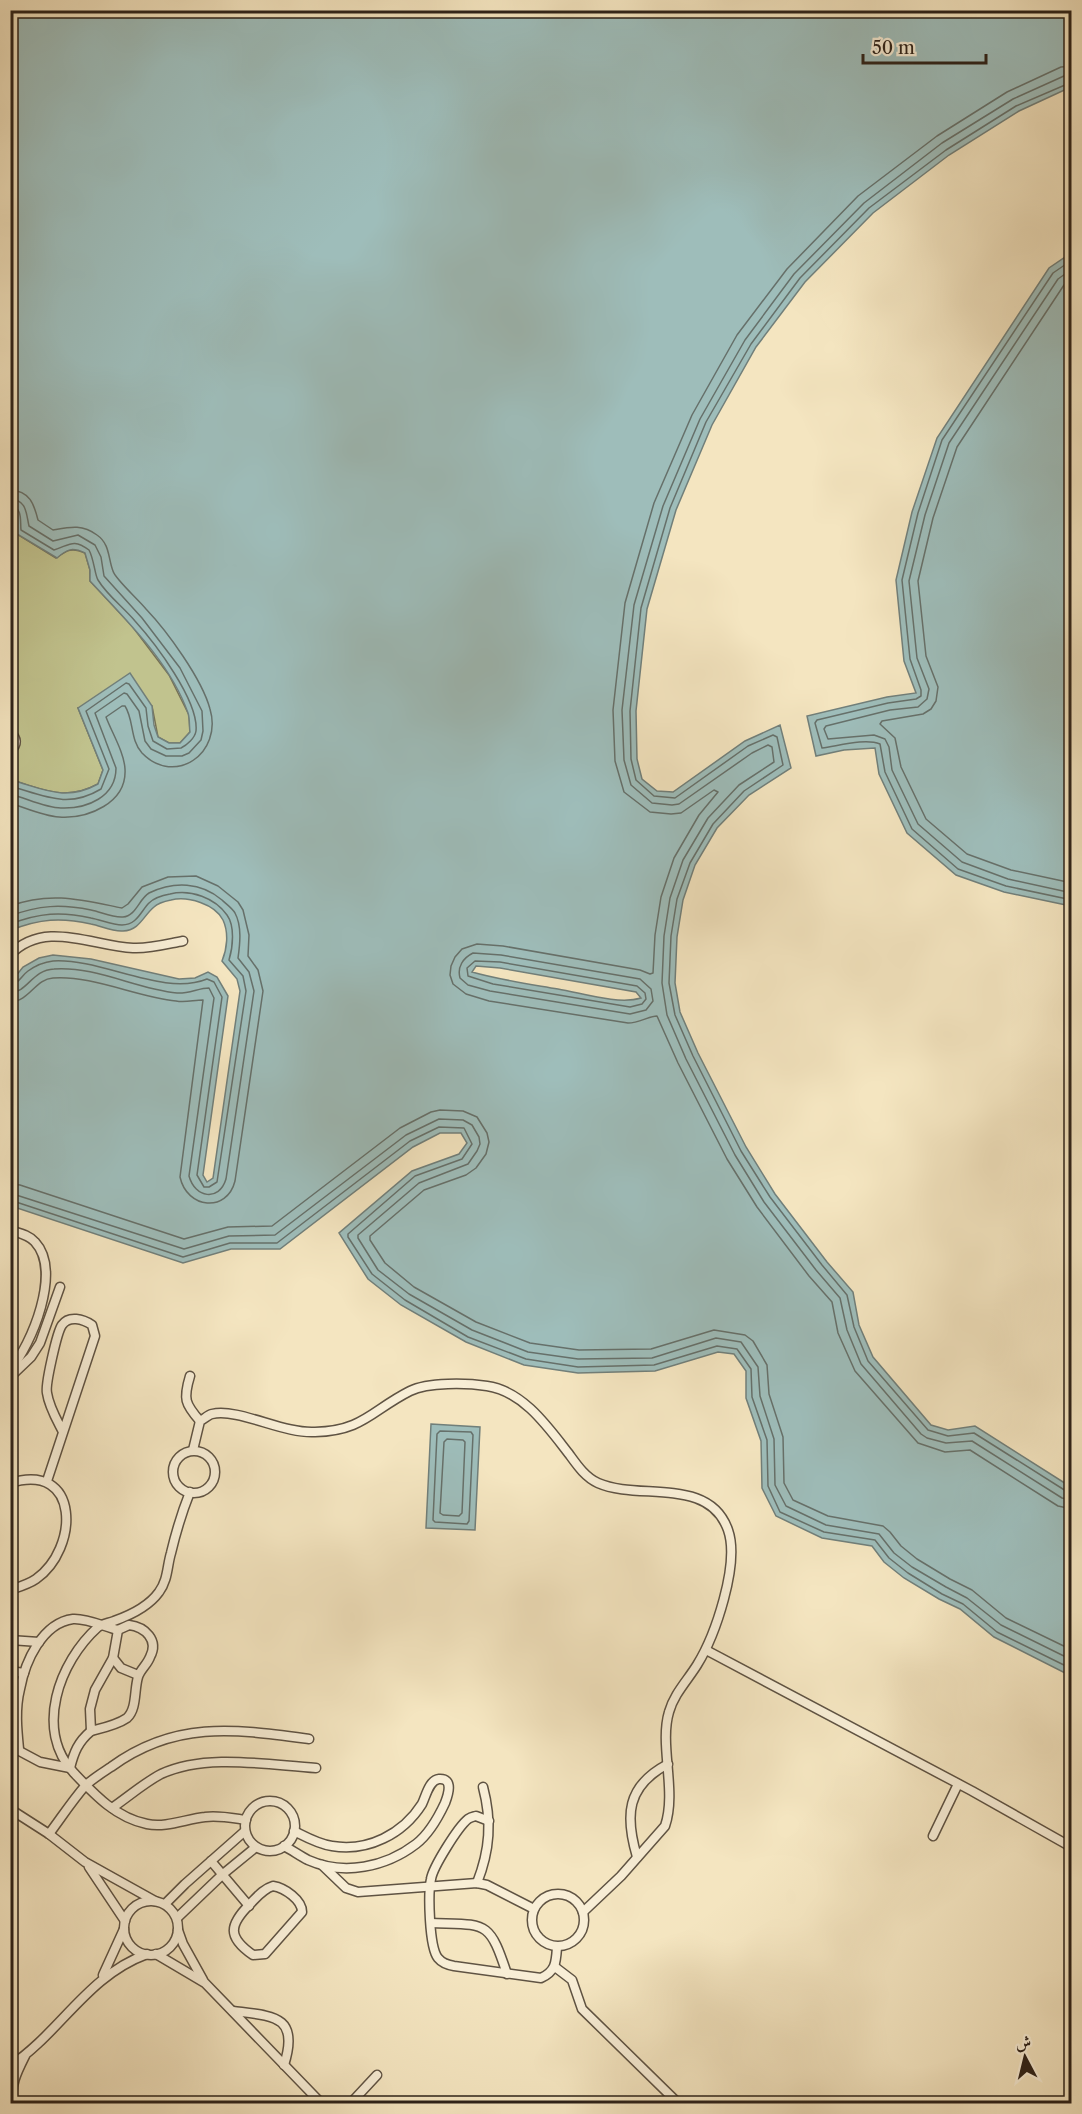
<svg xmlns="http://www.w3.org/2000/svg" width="1082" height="2114" viewBox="0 0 1082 2114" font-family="'Libre Caslon Text',Amiri,serif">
  <rect width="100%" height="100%" fill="#f4e5c0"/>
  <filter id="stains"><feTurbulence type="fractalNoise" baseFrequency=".00333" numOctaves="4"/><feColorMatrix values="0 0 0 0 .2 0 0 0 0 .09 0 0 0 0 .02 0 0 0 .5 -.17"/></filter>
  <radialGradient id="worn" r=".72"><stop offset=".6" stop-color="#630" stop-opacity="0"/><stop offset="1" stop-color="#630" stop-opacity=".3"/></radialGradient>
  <path fill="#c1c38e" stroke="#777254" stroke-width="1.5" d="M10,509c6,7 5,15 2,22l44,27c11,-8 16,-11 29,-5l5,17v11l42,45 37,49 20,40 1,17 -10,11h-11l-11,-6 -6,-31 -74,2 25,62 -5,14c-33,18 -54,5 -87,-4z"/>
  <g fill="#9ebdba" stroke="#717f7a" stroke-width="1.5" fill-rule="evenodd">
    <path d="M11,10l1060,1v76l-52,24 -70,44 -76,58 -68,69 -49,65 -44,78 -36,85 -29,99 -11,102 1,48 5,20 15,12 16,1 72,-51 35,-16 11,43 -42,27 -32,33 -22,37 -12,35 -6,37 -2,46 5,29 18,41 48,94 29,47 52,68 26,30 6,33 14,32 58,68 17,5 27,-4 96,61v189l-77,-39 -34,-28 -21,-10 -35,-21 -20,-16 -12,-16 -50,-8 -46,-22 -14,-28 -1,-47 -15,-43v-27l-12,-17 -16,-2 -63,19 -77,2 -54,-8 -58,-23 -65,-37 -33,-26 -29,-46 73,-62 47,-17 8,-11 -6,-10h-21l-27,14 -133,102h-49l-48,14 -172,-57v-224l12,-15 16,-9 14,-3 38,4 88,20 16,-1 13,-6 9,5 11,19 -25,179 4,7 6,-4 27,-187 -3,-12 -15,-18c5,-12 7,-28 1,-41 -8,-16 -35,-24 -52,-20 -5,1 -13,3 -17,7 -11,9 -14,23 -31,24 -10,1 -22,-5 -32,-7 -31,-7 -51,-5 -80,6v-150c33,9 54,22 87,4l5,-14 -25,-62 52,-35 22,33 2,19 4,12 11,6h11l10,-11c-1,-6 0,-13 -2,-19 -18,-51 -62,-93 -98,-132v-11l-5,-17c-13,-6 -18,-4 -28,5l-45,-27c3,-7 4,-15 -2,-22zM476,966l24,2 136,24 5,6c-23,7 -59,-5 -83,-9 -29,-5 -58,-9 -86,-17z"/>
    <polygon points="1071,253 1071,906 1004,892 956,875 907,833 879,774 875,748 844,750 816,756 807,716 887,697 916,693 904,661 896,580 912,512 937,438 1049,268"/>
    <polygon points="431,1424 480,1427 475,1530 426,1528"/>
  </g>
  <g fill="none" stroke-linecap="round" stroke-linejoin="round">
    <g stroke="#66706a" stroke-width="1.5">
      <path d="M1072,66l-11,1 -54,25 -70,44 -79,60 -71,73 -50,66 -45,80 -38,88 -29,100 -12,107 2,51 9,31 26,20 21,2 10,-1 33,-23 4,2 -19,23 -25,43 -13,39 -6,38 -2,38 -3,1 -10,-4 -137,-24 -26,-2 -15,5 -7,8 -4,9 -1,9 3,9 13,10 23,7 139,22c11,0 21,-7 29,-7l21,47 49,96 30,48 52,69 23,26 6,31 17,38 63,72 27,9 25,-2 88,56 14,3"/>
      <polyline points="1072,75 1064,76 1013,99 942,143 864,203 794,274 745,340 700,419 663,506 634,605 622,710 624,760 631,785 652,803 672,805 679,804 752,753 768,745 772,747 774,762 739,785 708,818 683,860 670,898 664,936 662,983 667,1015 686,1059 735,1155 764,1202 816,1270 840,1298 847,1330 861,1364 921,1434 927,1438 946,1443 972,1441 1062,1498 1072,1500"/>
      <polyline points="1072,82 1016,106 946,150 869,208 800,278 751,344 706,422 670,508 641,608 630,711 631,759 636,780 654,796 675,798 748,746 773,735 777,737 783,765 744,791 713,824 690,863 677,899 671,936 669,983 675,1015 693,1056 741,1151 770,1197 822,1265 847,1295 854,1327 868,1361 928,1430 948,1436 974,1433 1066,1491 1072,1492"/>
      <path d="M1072,260l-19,13 -111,167 -24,73 -16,67 8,79 11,31v6l-5,3 -28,4 -71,17 -2,3 7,25c16,-2 43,-10 58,-4l5,28 27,57 46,40 48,17 66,14"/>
      <polyline points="1072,269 1058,279 949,443 925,515 909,581 917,658 929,689 927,699 918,707 890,710 826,726 824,729 828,739 874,735 885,739 889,747 892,770 918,824 962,862 1008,879 1072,893"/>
      <polyline points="1072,280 1064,285 957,447 933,518 918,581 926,656 938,687 936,701 931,709 923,714 882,721 880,724 895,738 901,767 926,819 967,854 1011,870 1072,883"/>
      <path d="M10,490c20,1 24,14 28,30l15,10c17,-3 29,-6 44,5 13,9 11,23 16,36 2,8 27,30 33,38 21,22 56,70 64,100 13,44 -35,78 -68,44 -12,-13 -8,-33 -17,-47h-3l-16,11c6,16 18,35 19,52 2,34 -37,50 -66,48 -16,-1 -33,-9 -49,-14"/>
      <path d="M10,499c17,1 16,14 19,27l24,15 25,-6 17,10 6,12 3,19 38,42 38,50 22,43 1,20 -2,9 -12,13 -7,3h-16l-15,-7 -6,-8 -6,-30 -12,-17 -3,-1 -29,20 21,55c0,29 -29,41 -55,40 -16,0 -35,-10 -51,-14"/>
      <path d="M10,506c13,1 10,15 11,24l33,20c16,-5 19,-12 35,0 5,9 6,26 9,30 9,15 25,27 37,41 20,22 64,80 61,110 -1,7 -9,14 -15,17l-14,1 -14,-8 -5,-15 -2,-18 -17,-24 -3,-1 -40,28 23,58 -8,20c-33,20 -56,7 -91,-3"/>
      <path d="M10,906c41,-15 72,-6 112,2l6,-4 14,-17 26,-10 28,-1 22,10 20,16 5,8 6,25 -1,21 10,14 5,21 -28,190c-8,32 -48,28 -55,-4l23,-177c-9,0 -18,3 -27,1 -39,-4 -84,-26 -123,-23 -18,1 -23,23 -43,24"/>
      <path d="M10,916c29,-11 51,-12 81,-6 10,2 22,8 32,7 13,-1 16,-18 26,-24 25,-12 52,-11 73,7 4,4 10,8 13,13 7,13 5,31 3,45l11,14 5,19 -28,188c-7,23 -31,19 -37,-3l25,-178 -5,-10c-10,0 -21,6 -32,5 -41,-4 -81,-27 -123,-24 -22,1 -26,23 -44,24"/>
      <path d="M10,924c30,-11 50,-13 81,-6 10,2 22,7 31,7 15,0 19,-14 27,-22 5,-5 15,-8 21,-9 21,-5 45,4 57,21 8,11 6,32 2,45l14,16 3,15 -29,191 -8,5h-5l-7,-12 25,-178 -8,-15 -7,-3c-44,18 -105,-21 -154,-18 -9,1 -18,5 -25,10 -7,5 -9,13 -18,14"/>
      <path d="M473,953l28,2 139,24 11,10 2,12 -7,9 -16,4 -140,-23 -22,-6 -8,-7c-3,-11 3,-20 13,-25z"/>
      <polygon points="475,961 500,962 637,986 645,993 646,999 642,1004 630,1007 493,984 468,976 467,968"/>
      <polyline points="10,1184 20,1185 184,1239 228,1227 272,1226 400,1128 431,1112 440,1110 463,1111 477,1117 487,1133 489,1142 486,1154 476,1168 466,1175 424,1190 370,1236 370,1240 385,1263 414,1287 476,1322 530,1343 579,1350 651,1349 714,1330 745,1335 753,1341 767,1365 769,1394 783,1437 784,1483 793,1500 828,1516 883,1526 890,1532 901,1546 917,1559 950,1579 972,1590 1006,1618 1072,1650"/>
      <polyline points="10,1193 184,1249 229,1236 275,1235 406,1135 439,1119 463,1120 472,1125 479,1137 480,1144 477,1151 468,1164 419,1183 358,1235 358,1238 378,1270 409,1294 472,1330 528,1352 578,1359 652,1358 716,1338 741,1342 758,1367 760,1396 774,1439 775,1485 786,1506 826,1525 879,1534 894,1553 912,1567 946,1587 967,1598 1001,1625 1072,1660"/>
      <polyline points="10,1200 183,1257 230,1243 277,1243 410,1141 439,1127 464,1128 472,1144 462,1159 415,1176 348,1234 348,1237 372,1274 405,1300 468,1337 526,1359 578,1367 654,1365 717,1346 737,1349 751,1369 752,1397 767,1440 768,1486 780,1512 824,1532 875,1540 889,1558 908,1573 942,1594 963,1604 997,1632 1072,1669"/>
      <polygon points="440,1431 471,1432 473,1435 469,1521 467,1524 435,1522 433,1520 437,1434"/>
      <polygon points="447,1439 463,1440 465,1442 462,1513 459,1516 443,1515 440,1513 444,1442"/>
    </g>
    <g stroke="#5f5343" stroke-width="11">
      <g id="service">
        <path d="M10,732c7,6 8,13 0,19"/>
        <path d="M10,955c34,-36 82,-9 123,-7 16,1 34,-4 50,-7"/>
        <path d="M10,1230c9,3 19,5 25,12 27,29 -3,102 -25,128"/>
        <path d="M190,1376c-7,23 -5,28 10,45"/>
        <polyline points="10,1377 31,1357 40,1343 60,1287"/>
        <path d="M193,1450l7,-29c4,-2 8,-6 12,-7 27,-6 71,20 103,18 48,-1 57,-22 95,-41 18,-9 57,-8 77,-5 36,5 61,41 82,68 8,11 16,23 29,29 41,18 111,-7 130,47 12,34 -13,106 -31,135 -10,16 -23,29 -28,47 -10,33 8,79 -4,114l-44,50 -38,36"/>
        <circle cx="194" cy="1472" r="21"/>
        <path d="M47,1481l48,-145 -3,-11c-9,-6 -23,-10 -30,0 -5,7 -17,60 -15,68 2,14 10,27 16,39"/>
        <path d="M10,1483c71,-22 69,66 26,96 -7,5 -17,8 -26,11"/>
        <path d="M190,1492c-8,20 -14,40 -19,61 -4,13 -3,27 -12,39 -10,14 -28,23 -45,29 -5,2 -12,3 -16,6 -39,35 -64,103 -24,146 20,21 42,45 73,51 19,4 39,-5 58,-7 13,-2 27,1 41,3"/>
        <path d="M129,1625c16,2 30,15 21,32 -3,8 -10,13 -12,20 -4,13 -1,32 -11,41 -10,7 -24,10 -36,13l-1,-22 5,-19 18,-32 5,-28z"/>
        <polyline points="10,1640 39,1642"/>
        <polyline points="706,1650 972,1791 1066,1844 1072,1849"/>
        <polyline points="113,1658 121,1668 138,1675"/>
        <polyline points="10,1671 24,1673"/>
        <path d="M10,1746l30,16 30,6c4,-16 8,-26 21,-37"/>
        <path d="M19,1749c-2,-20 -4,-40 1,-60 5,-27 22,-66 53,-70 14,-1 32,8 45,11"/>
        <circle cx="270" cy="1826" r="25"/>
        <path d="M112,1808c16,-11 32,-25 49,-34 45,-21 107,-9 155,-6"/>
        <polyline points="10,1809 49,1834 85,1862 155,1901"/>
        <path d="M489,1821l-13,-5c-4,1 -5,1 -8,3 -10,8 -35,48 -37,60 -3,14 -2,68 7,79 4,5 10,7 16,8l87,12c15,-7 15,-16 16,-31"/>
        <path d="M49,1834c12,-16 23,-33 36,-48 7,-7 17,-13 26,-19 64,-47 124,-38 198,-28"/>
        <polyline points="933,1836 958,1784"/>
        <path d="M284,1846c8,4 16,10 24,14 36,16 78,7 108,-16 13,-10 22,-26 29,-41 3,-8 9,-25 -6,-24 -10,1 -13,17 -17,25 -19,30 -54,48 -90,42 -14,-2 -26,-9 -38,-15"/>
        <path d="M637,1857c-12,-41 -11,-71 31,-93"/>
        <polyline points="211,1861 249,1906"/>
        <polyline points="322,1865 346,1888 358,1892 477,1883 487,1885 534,1909"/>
        <polyline points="89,1867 125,1921"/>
        <path d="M477,1883c13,-33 15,-62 6,-96"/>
        <path d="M273,1886c12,2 29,14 29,26l-37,42 -12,1c-26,-18 -24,-30 -3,-51 7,-7 13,-15 23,-18z"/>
        <circle cx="558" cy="1920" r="26"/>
        <circle cx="151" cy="1928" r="27"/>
        <polyline points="165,1904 185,1884 245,1831"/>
        <polyline points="177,1918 223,1874 256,1847"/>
        <path d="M431,1923c55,2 58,-4 76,51"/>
        <polyline points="178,1930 183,1944 203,1980"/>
        <polyline points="156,1954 205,1983 322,2104"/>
        <polyline points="555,1967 572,1980 582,2009 679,2104"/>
        <polyline points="103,1975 124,1929"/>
        <path d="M233,2011c40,5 67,4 51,54"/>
        <path d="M10,2066c51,-34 77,-90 137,-112"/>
        <path d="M13,2104c-3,-19 4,-32 12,-48"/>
        <polyline points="350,2104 377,2075"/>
      </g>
    </g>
    <use href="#service" stroke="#f8eed6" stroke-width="8"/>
  </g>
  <rect width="1082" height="2114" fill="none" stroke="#f4e5c0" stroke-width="36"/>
  <rect x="12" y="12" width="1058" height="2090" fill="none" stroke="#2d2219" stroke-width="3"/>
  <rect x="18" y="18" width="1046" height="2078" fill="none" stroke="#2d2219" stroke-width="1.5"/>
  <g transform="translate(1025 2057) rotate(353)" stroke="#f8eed6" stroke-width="4.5" paint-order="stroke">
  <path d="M0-4.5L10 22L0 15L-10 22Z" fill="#2d2219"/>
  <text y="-9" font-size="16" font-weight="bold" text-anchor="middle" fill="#2d2219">ش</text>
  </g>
  <path d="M863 54v9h123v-9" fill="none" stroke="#2d2219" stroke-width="3"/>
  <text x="872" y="54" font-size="18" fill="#2d2219" stroke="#f8eed6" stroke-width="4.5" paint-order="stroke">50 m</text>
  <rect width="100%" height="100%" filter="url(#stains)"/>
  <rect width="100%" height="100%" fill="url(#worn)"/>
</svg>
